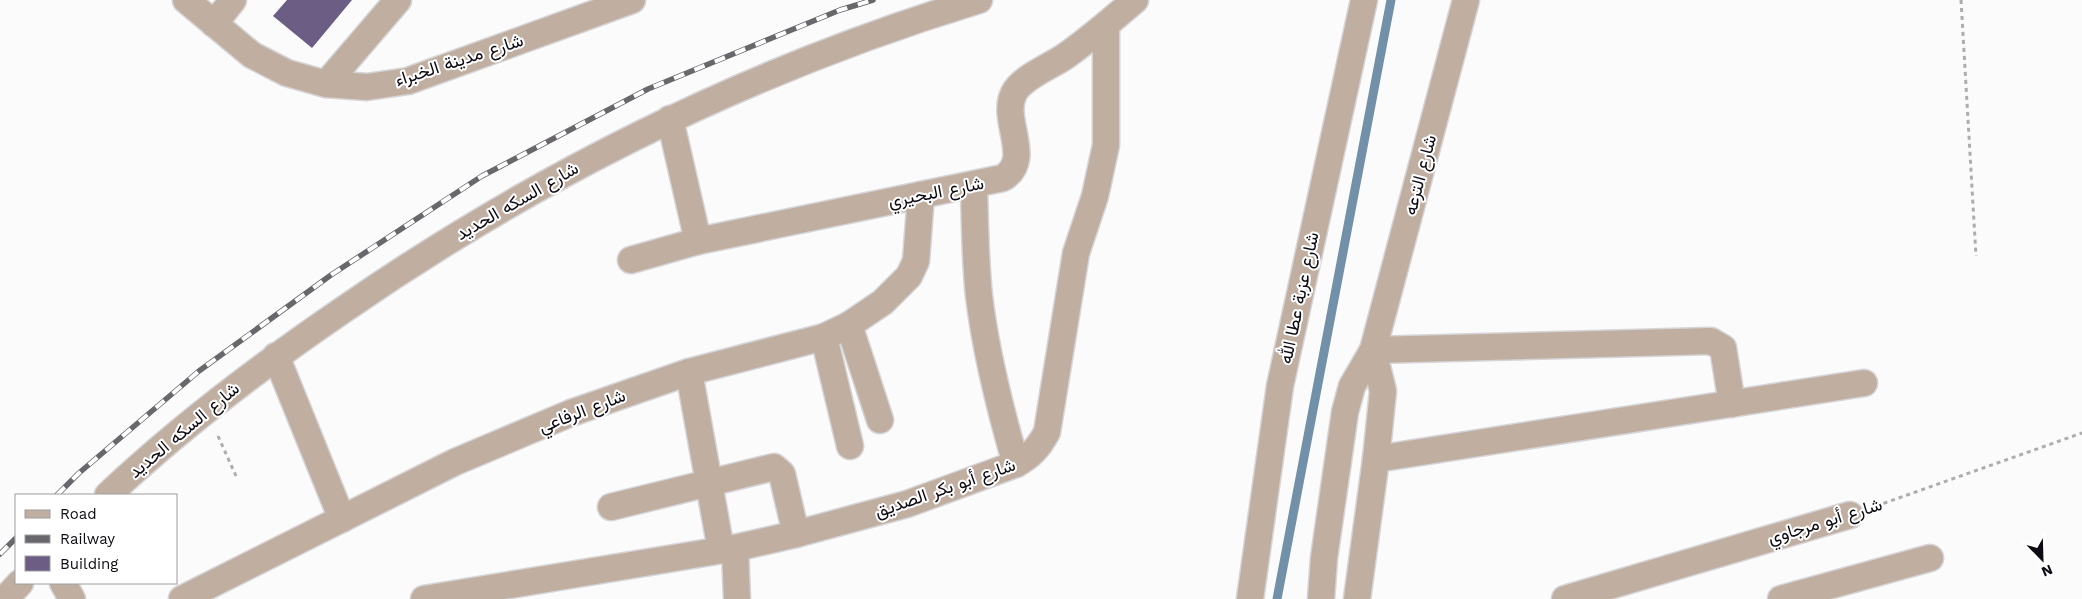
<svg xmlns="http://www.w3.org/2000/svg" width="2082" height="599" viewBox="0 0 2082 599" font-family="'Work Sans',Vazirmatn,sans-serif">
  <rect width="100%" height="100%" fill="#fbfbfb"/>
  <g fill="none" stroke-linecap="round" stroke-linejoin="round">
    <polyline stroke="#7290a7" stroke-width="9" points="1277,599 1391,0"/>
  </g>
  <polygon fill="#6b5d83" points="287,0 352,0 312,48 273,16"/>
  <g fill="none" stroke-linecap="round" stroke-linejoin="round">
    <g stroke="#d5d4d6" stroke-width="29">
      <g id="street">
        <polyline points="186,0 252,55 287,73 326,84 367,87 408,81 632,0"/>
        <polyline points="214,24 233,0"/>
        <polyline points="326,84 398,0"/>
        <polyline points="670,119 698,241"/>
        <path d="M974,186c1,37 1,73 5,110 7,58 21,113 37,168"/>
        <path d="M631,260l67,-19 305,-63c31,-19 -3,-58 11,-85 8,-16 38,-27 53,-38 24,-17 46,-36 68,-55"/>
        <polyline points="849,325 880,420"/>
        <polyline points="824,337 850,446"/>
        <polyline points="1373,350 1711,341 1723,348 1732,404"/>
        <polyline points="276,356 342,519"/>
        <polyline points="689,372 721,550"/>
        <polyline points="1376,459 1864,383"/>
        <path d="M108,495c73,-69 153,-129 235,-185 195,-135 409,-241 636,-310"/>
        <polyline points="611,507 774,467 782,474 796,534"/>
        <polyline points="735,548 737,599"/>
        <polyline points="63,583 72,599"/>
        <polyline points="5,599 20,583"/>
        <polyline points="182,599 455,462 571,413 689,372 824,337 849,325 883,302 909,276 916,261 921,195"/>
        <path d="M424,599l311,-51 61,-14 111,-30 109,-40c15,-8 23,-17 31,-32l29,-179 19,-57 11,-51v-119"/>
        <polyline points="1250,599 1280,386 1364,0"/>
        <polyline points="1321,599 1324,558 1345,412 1352,386 1373,350 1466,0"/>
        <polyline points="1357,599 1376,459 1383,391 1373,350"/>
        <polyline points="1565,599 1850,515"/>
        <polyline points="1781,599 1930,558"/>
      </g>
    </g>
    <g stroke="#adacaf" stroke-width="3" stroke-dasharray="4 4" stroke-linecap="butt">
      <polyline points="1961,0 1976,256"/>
      <polyline points="218,436 236,476"/>
      <polyline points="1876,506 2082,433"/>
    </g>
    <use href="#street" stroke="#c0aea0" stroke-width="26"/>
    <g stroke="#69676c" stroke-width="5.5">
      <g id="rail">
        <polyline points="57,495 79,473 199,371 331,275 482,176 648,89 840,10 873,0"/>
        <polyline points="0,554 16,538"/>
      </g>
    </g>
    <use href="#rail" stroke="#fff" stroke-width="4" stroke-dasharray="11" stroke-linecap="butt"/>
  </g>
  <g text-anchor="middle" stroke-width="4" stroke-linejoin="round" paint-order="stroke">
    <g font-size="18" fill="#0d0a12" stroke="#fff">
      <text transform="translate(459 60) rotate(-18)" y="6">شارع مدينة الخبراء</text>
      <text transform="translate(1420 175) rotate(-75)" y="6">شارع الترعه</text>
      <text transform="translate(936 192) rotate(-11)" y="6">شارع البحيري</text>
      <text transform="translate(517 201) rotate(-30)" y="6">شارع السكه الحديد</text>
      <text transform="translate(1299 298) rotate(-78)" y="6">شارع عزبة عطا الله</text>
      <text transform="translate(582 411) rotate(-21)" y="6">شارع الرفاعي</text>
      <text transform="translate(184 430) rotate(-40)" y="6">شارع السكه الحديد</text>
      <text transform="translate(945 488) rotate(-19)" y="6">شارع أبو بكر الصديق</text>
      <text transform="translate(1825 521) rotate(-17)" y="6">شارع أبو مرجاوي</text>
    </g>
  </g>
  <rect x="15" y="494" width="162" height="90" fill="#ffffff" stroke="#9e9da0"/>
  <rect x="25" y="510" width="25" height="8" fill="#c0aea0" stroke="#9e9da0"/>
  <text x="60" y="519" font-size="15" fill="#0d0a12">Road</text>
  <rect x="25" y="535" width="25" height="8" fill="#69676c" stroke="#9e9da0"/>
  <text x="60" y="544" font-size="15" fill="#0d0a12">Railway</text>
  <rect x="25" y="556" width="25" height="15" fill="#6b5d83" stroke="#9e9da0"/>
  <text x="60" y="569" font-size="15" fill="#0d0a12">Building</text>
  <g transform="translate(2042 559) rotate(157)" stroke="#ffffff" stroke-width="4" paint-order="stroke">
  <path d="M0-4L9 19L0 12L-9 19Z" fill="#0d0a12"/>
  <text y="-8" font-size="14" font-weight="bold" text-anchor="middle" fill="#0d0a12">N</text>
  </g>
</svg>
